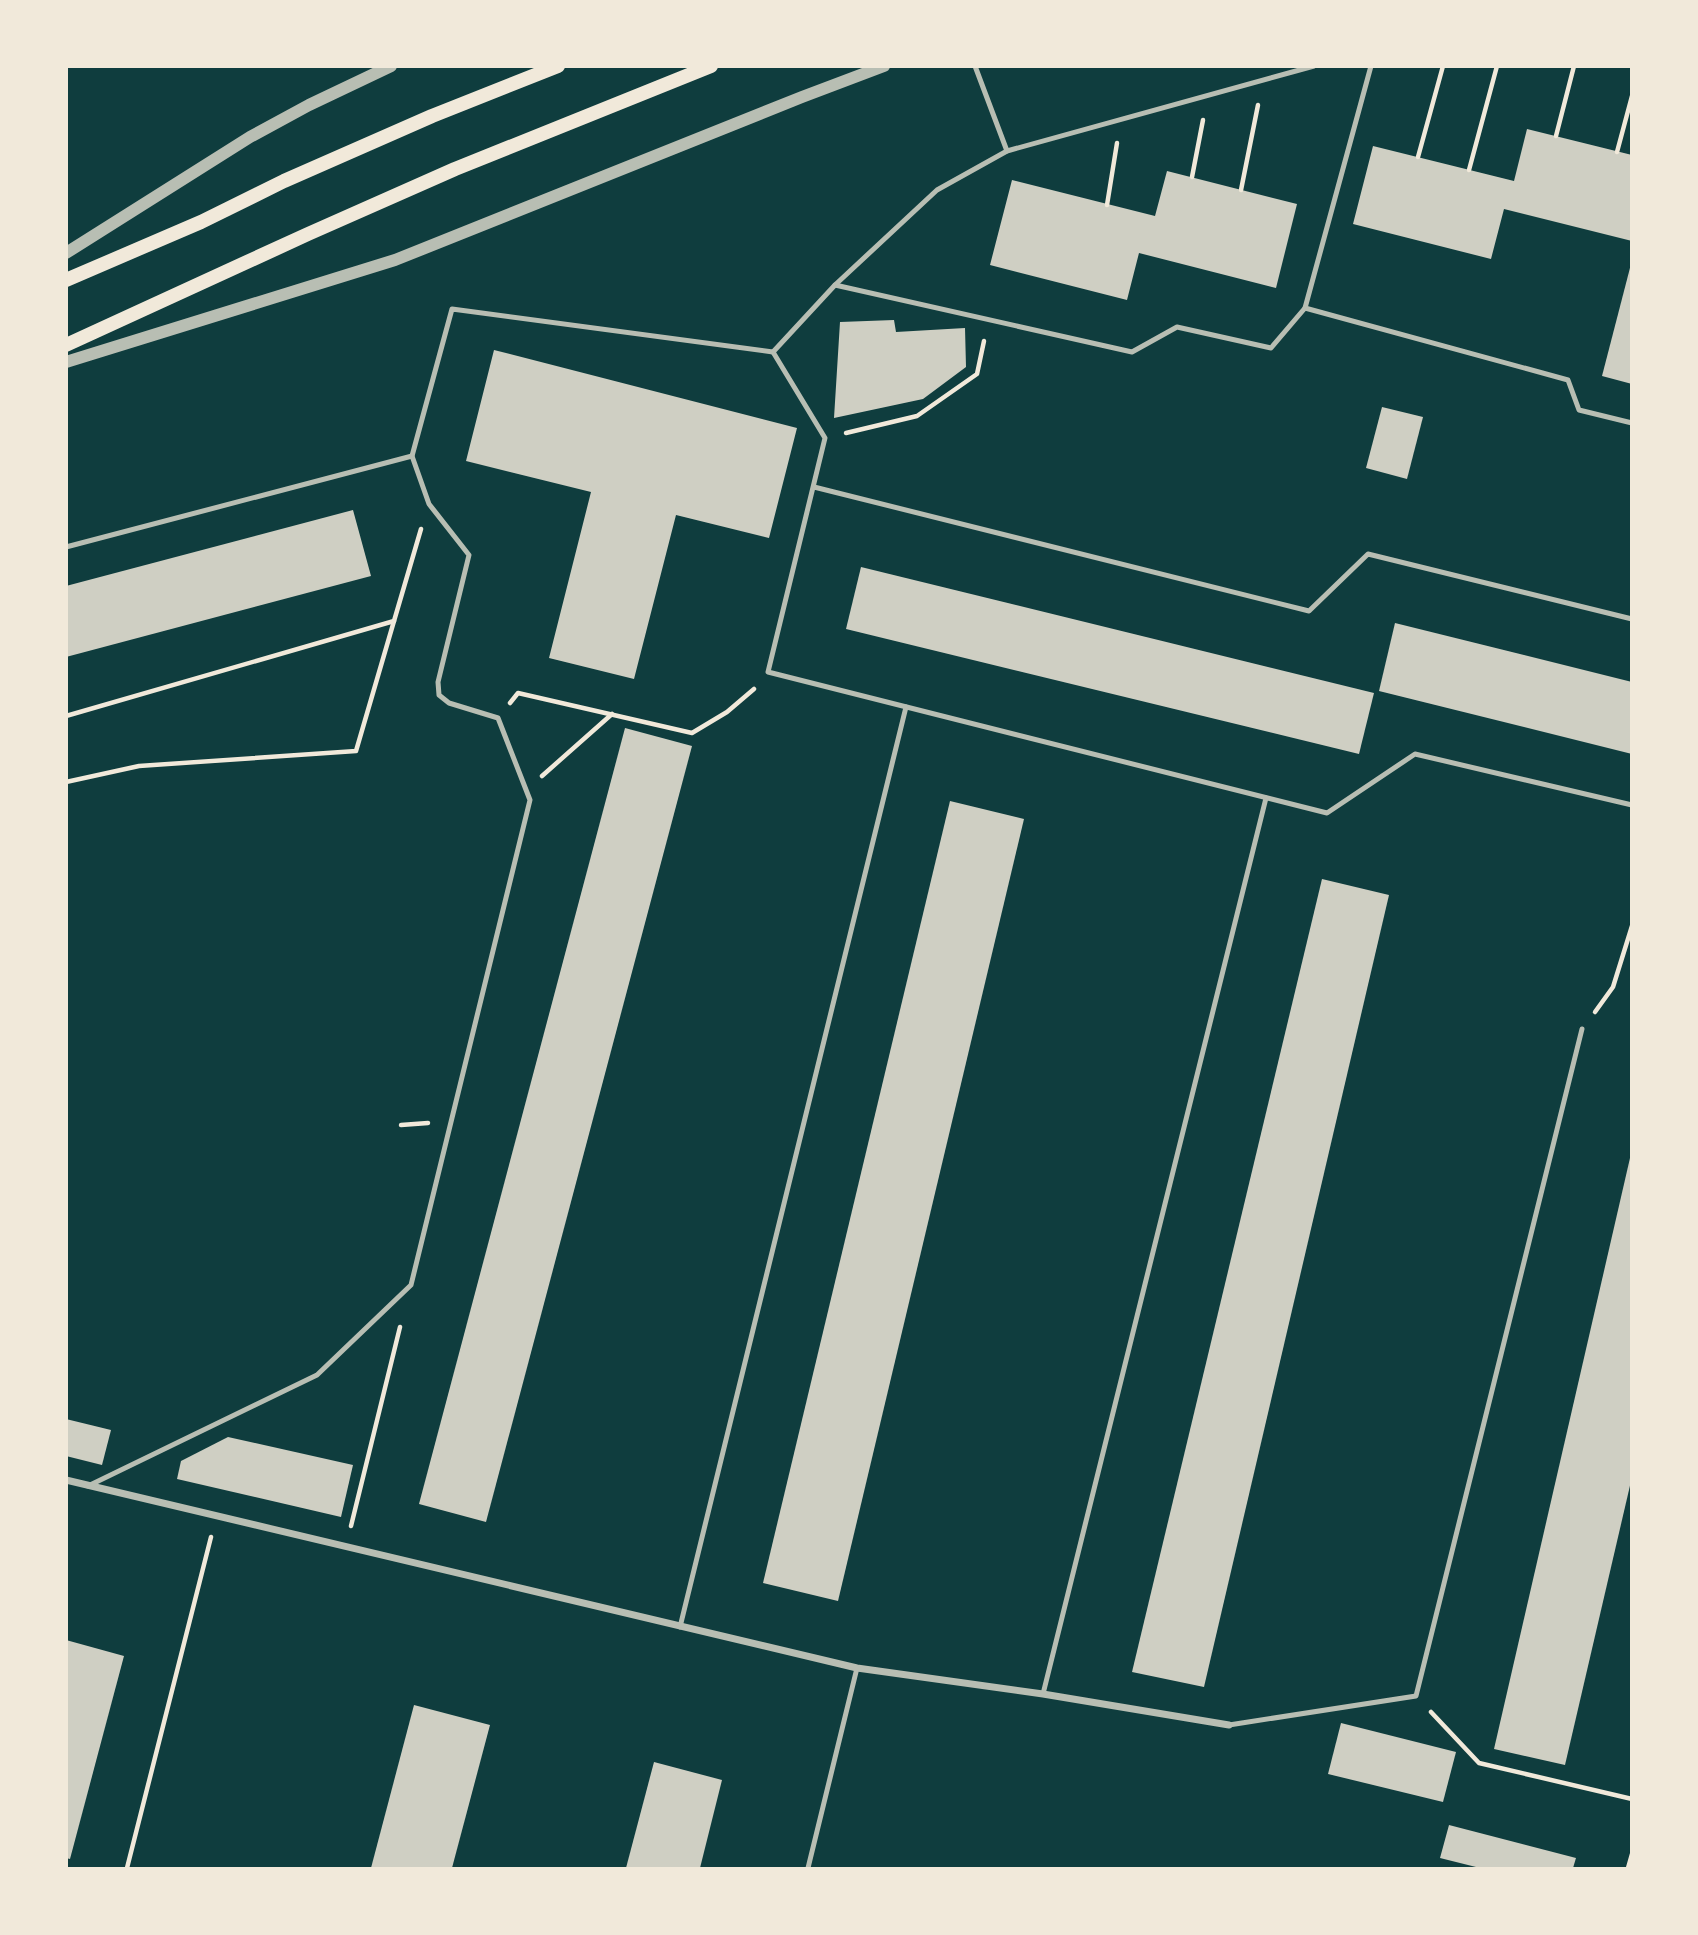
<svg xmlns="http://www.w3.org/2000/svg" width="1698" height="1935" viewBox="0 0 1698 1935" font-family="Manrope,sans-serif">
  <rect width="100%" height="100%" fill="#0f3d3e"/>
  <g fill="#cfcfc3">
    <polygon points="1527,129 1632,155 1632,241 1504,209 1491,259 1353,224 1373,146 1514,181"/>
    <polygon points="1167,171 1297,204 1276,288 1139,253 1127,300 990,265 1012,180 1155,216"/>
    <polygon points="1631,264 1632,264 1632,384 1602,376"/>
    <polygon points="894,320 896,332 965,328 966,367 923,399 834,418 840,322"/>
    <polygon points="494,350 797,428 769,538 676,515 634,679 549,658 591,492 466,461"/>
    <polygon points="1382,407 1423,417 1407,479 1366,468"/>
    <polygon points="353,510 371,576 66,657 66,586"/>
    <polygon points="861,567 1374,693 1359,754 846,629"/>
    <polygon points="1395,623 1632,682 1632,754 1379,691"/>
    <polygon points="625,728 692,746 486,1522 419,1504"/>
    <polygon points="950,801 1024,819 838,1601 763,1583"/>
    <polygon points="1322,879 1389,895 1204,1687 1132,1672"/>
    <polygon points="1630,1158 1632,1477 1565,1765 1494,1749"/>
    <polygon points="66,1419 111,1430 102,1465 66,1456"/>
    <polygon points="228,1437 353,1465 341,1517 177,1479 181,1461"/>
    <polygon points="66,1640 124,1656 70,1859 66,1858"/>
    <polygon points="414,1705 490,1725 452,1868 371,1868"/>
    <polygon points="1341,1723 1456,1752 1443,1802 1328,1774"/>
    <polygon points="654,1762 722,1780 700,1868 626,1868"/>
    <polygon points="1449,1825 1576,1858 1573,1868 1480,1868 1440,1858"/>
  </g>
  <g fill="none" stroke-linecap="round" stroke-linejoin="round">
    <g stroke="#f1e9da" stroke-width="4.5">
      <polyline points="1556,136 1574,66"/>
      <polyline points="1617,152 1632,96"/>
      <polyline points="1418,157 1443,66"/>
      <polyline points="1469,170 1497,66"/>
      <polyline points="1192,177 1203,120"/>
      <polyline points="1241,190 1258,105"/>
      <polyline points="1107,205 1117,143"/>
      <polyline points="846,433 917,416 977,374 984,341"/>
      <polyline points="510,703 518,693 692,733 727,712 754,689"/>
      <polyline points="66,716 394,621 421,529"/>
      <polyline points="542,776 612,714"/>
      <polyline points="66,782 139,766 356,751 394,621"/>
      <polyline points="1595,1012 1613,987 1632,926"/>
      <polyline points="401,1125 428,1123"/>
      <polyline points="351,1526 400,1327"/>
      <polyline points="1431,1712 1479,1763 1632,1799"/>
      <polyline points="127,1868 211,1537"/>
      <polyline points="1628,1868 1632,1854"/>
    </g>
    <g stroke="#b8beb3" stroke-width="5">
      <polyline points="975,66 1007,151"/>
      <polyline points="835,285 1132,352 1177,327 1271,348 1305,308 1568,380 1579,410 1632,423"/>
      <polyline points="1305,308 1371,66"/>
      <polyline points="773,352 825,438 768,672 1327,813 1415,754 1632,805"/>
      <polyline points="773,352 835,285 937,190 1007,151 1314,66"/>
      <polyline points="814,487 1309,611 1368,554 1632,619"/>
      <polyline points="66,547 412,456"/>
      <polyline points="88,1486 317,1375 411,1285 530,800 498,718 449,703 439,695 438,682 469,555 429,504 412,456 452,309 773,352"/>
      <polyline points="680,1627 906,707"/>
      <polyline points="1043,1694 1266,798"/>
      <polyline points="1229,1725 1416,1696 1582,1029"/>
      <polyline points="808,1868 857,1668"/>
    </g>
    <polyline stroke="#b8beb3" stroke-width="7" points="66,1480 857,1668 1043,1694 1229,1725"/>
    <g stroke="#b8beb3" stroke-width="12">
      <polyline points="66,253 250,137 309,105 391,66"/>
      <polyline points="66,362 395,260 802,97 884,66"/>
    </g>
    <g stroke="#f1e9da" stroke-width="14">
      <polyline points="66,280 201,222 284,181 432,116 558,66"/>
      <polyline points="66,345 308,234 455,169 711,66"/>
    </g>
  </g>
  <rect width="1698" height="1935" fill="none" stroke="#f1e9da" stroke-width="136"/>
</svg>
